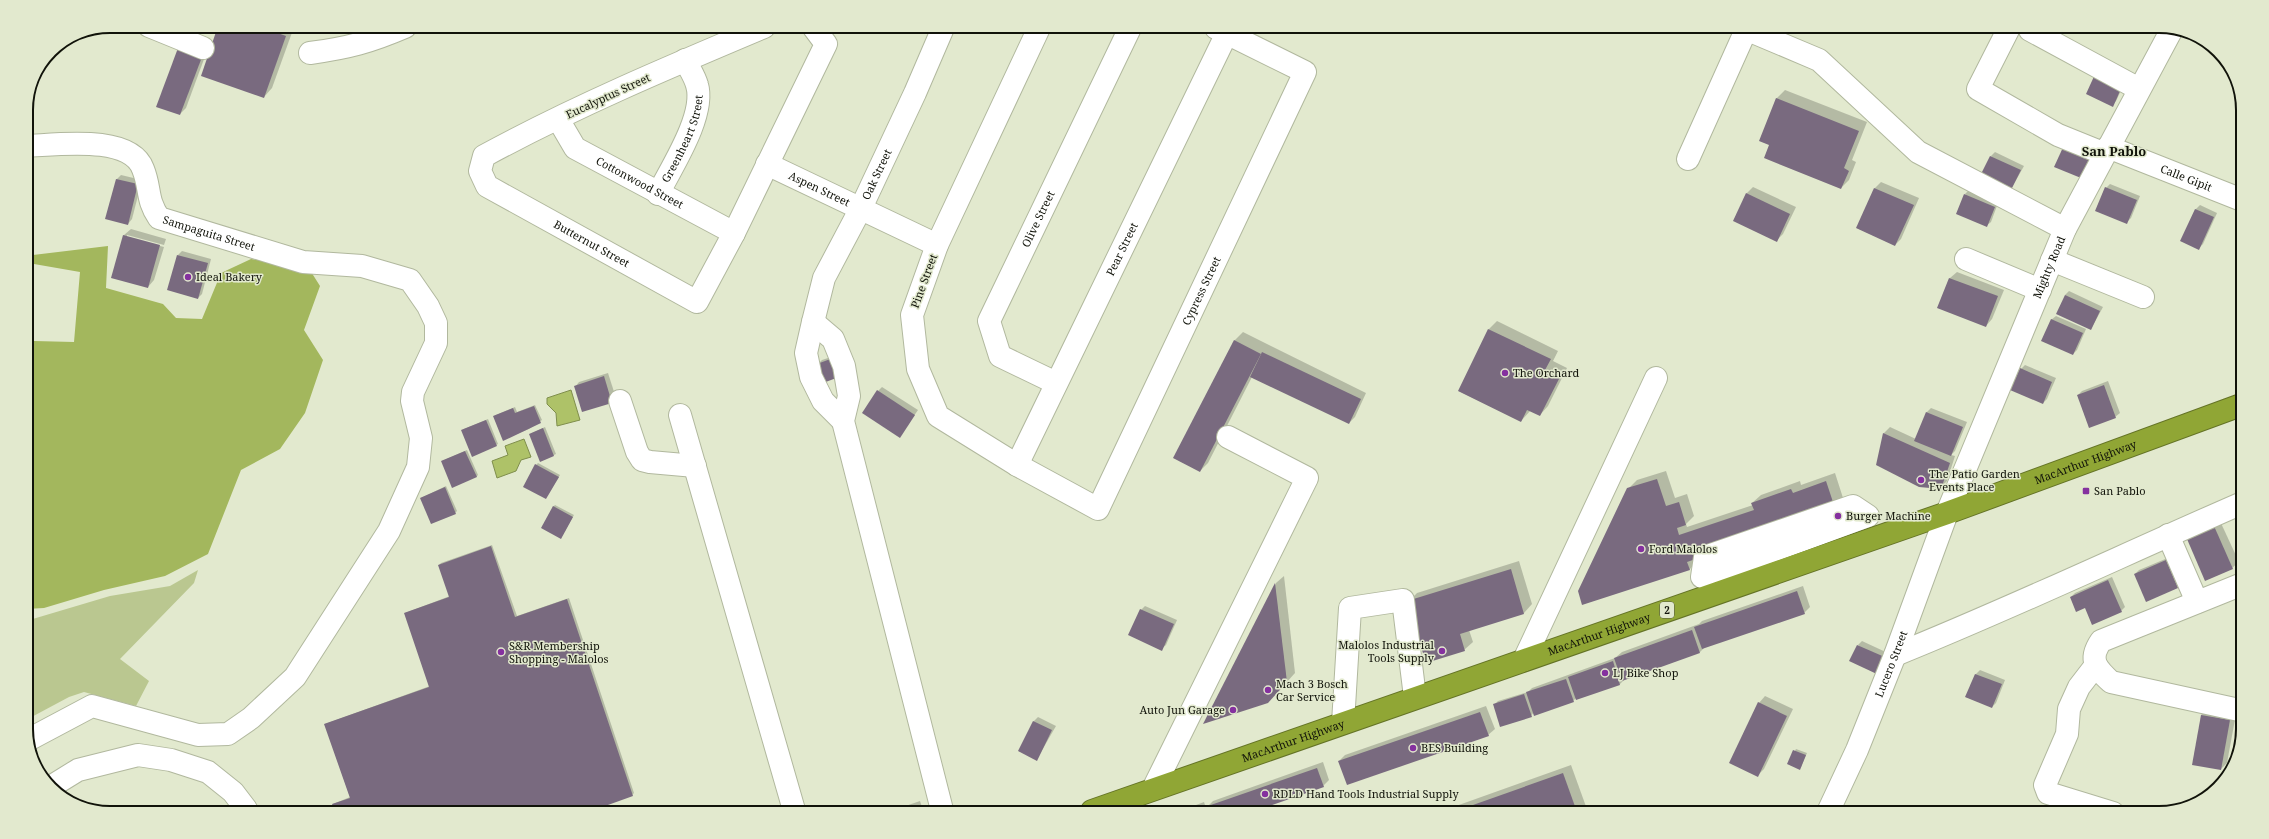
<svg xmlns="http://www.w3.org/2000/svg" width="2269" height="839" viewBox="0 0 2269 839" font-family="'Noto Serif',serif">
  <rect width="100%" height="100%" fill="#e2e9ce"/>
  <polygon fill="#bac790" points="198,570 194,583 120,659 149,681 136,706 84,692 69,697 26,720 26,621 110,596 170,586"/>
  <polygon fill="#a3b75d" points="108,246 106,288 163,304 176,318 202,319 221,273 251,259 308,267 320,286 304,330 323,360 305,413 280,449 241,470 208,554 165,576 104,590 44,608 26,609 26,402 34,341 74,342 80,272 34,264 33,255"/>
  <g fill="#aec268" stroke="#7f8e4c">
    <polygon points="571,390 580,420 557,426 556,413 547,404 547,398"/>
    <polygon points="524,439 531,457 521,460 516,471 497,478 492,461 508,455 505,446"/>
  </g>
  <g fill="#0003">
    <polygon points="220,26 294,27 272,88 264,97"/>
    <polygon points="185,42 207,51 186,108 180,114"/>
    <polygon points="2097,72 2126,80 2116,101 2112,105"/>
    <polygon points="1785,90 1867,122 1852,160 1856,162 1849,180 1841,188 1770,145 1776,99"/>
    <polygon points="1995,152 2024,166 2011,189 1991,156"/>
    <polygon points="121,175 142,180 132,219 128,224 106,218 117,179"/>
    <polygon points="1881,182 1919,198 1901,239 1895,245 1857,228 1875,188"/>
    <polygon points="2110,184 2140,196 2131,218 2127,222 2106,188"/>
    <polygon points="1753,187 1796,207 1783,234 1777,240 1734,220 1747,193"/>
    <polygon points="1969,190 1998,203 1991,222 1986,226 1965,194"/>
    <polygon points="2200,205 2217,213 2203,244 2199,248 2181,241 2196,209"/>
    <polygon points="131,229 166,239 164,245 127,235 127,237 164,247 154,280 148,287 112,277 124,235"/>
    <polygon points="182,251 211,259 202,294 198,298 178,255"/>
    <polygon points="1957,272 2004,290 1992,319 1986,326 1939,308 1950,278"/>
    <polygon points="2069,291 2103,307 2091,329 2065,295"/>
    <polygon points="2056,316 2086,329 2077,350 2073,354 2051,320"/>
    <polygon points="1497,321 1558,351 1553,361 1567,368 1548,406 1540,415 1531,410 1521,421 1459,391 1489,329"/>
    <polygon points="1243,332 1366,393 1355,417 1349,423 1252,377 1208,463 1200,471 1174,458 1235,340"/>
    <polygon points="837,355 843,372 818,364 822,360"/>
    <polygon points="2025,365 2056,378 2047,399 2043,403 2021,369"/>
    <polygon points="608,373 616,398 612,402 575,387 579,382"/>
    <polygon points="2108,381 2120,413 2115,417 2078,395 2082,391"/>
    <polygon points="882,387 918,410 900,436 878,391"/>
    <polygon points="535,405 542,420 529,429 504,439 496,415 515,407 517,412"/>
    <polygon points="1931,408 1967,422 1955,451 1951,455 1955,456 1947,481 1940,488 1877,464 1884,433 1890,427 1916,439 1927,412"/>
    <polygon points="488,419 498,444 496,445 464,429"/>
    <polygon points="545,427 556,454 541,461 532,433"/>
    <polygon points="467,450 478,475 476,477 442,461"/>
    <polygon points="538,463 560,475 546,498 536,465"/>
    <polygon points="1666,471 1675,498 1687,494 1694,516 1686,524 1687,527 1753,505 1752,503 1761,495 1800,481 1801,485 1835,473 1844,501 1698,560 1690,569 1583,604 1628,489 1637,480"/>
    <polygon points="446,486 457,511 455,513 421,498"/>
    <polygon points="555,505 574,515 562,536 553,507"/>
    <polygon points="2220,521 2239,562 2232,568 2194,533"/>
    <polygon points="492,545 517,616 569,598 634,793 632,795 333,804 350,797 325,724 430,686 405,613 450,596 439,565 441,563"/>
    <polygon points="2170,557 2182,584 2178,588 2135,574 2139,570"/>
    <polygon points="1519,561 1532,604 1524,613 1469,630 1473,642 1464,650 1408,602 1417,593"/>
    <polygon points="1284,576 1295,673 1277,693 1205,723 1276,583"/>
    <polygon points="2112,577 2125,607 2121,611 2085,607 2071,597 2075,593"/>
    <polygon points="1803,586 1810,607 1804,613 1705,647 1700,652 1624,680 1620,684 1576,698 1573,701 1534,712 1531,716 1494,705 1498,701 1528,692 1532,688 1615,658 1622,652 1699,624 1702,621"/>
    <polygon points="1145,606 1177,620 1166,645 1161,649 1141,610"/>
    <polygon points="1862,641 1890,654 1883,670 1858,645"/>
    <polygon points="1980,670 2005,680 1996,703 1992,707 1966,697 1976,674"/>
    <polygon points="1765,696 1793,709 1764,769 1758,775 1759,703"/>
    <polygon points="1486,706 1495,729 1488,735 1339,761 1345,755"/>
    <polygon points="2208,709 2236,714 2227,763 2221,769 2201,715"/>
    <polygon points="1038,717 1056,726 1037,759 1019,751 1034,721"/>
    <polygon points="1796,749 1807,753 1801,767 1788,764"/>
    <polygon points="1323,762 1329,780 1323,786 1252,811 1180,811 1204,802 1206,808 1213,801"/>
    <polygon points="1571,765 1588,812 1442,811"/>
    <polygon points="920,801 923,810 894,810"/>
  </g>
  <g fill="#796a7f">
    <polygon points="218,26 258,26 286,36 264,98 201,76"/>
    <polygon points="178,48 202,57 180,115 156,107"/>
    <polygon points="2096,72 2123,84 2113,107 2086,94"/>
    <polygon points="1776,98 1859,131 1844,168 1849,171 1841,189 1764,158 1769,145 1759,141"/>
    <polygon points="2065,143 2091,154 2081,178 2054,167"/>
    <polygon points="1990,156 2021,170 2011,190 1980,176"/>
    <polygon points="116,179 138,184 128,225 105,219"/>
    <polygon points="2105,187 2137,200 2127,224 2095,211"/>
    <polygon points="1874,188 1914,205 1895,246 1856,228"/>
    <polygon points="1746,193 1790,214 1777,242 1733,221"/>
    <polygon points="1964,194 1995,207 1987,227 1956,214"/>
    <polygon points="2195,209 2214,217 2199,250 2180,241"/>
    <polygon points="123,235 160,245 148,288 111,278"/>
    <polygon points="177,255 208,263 198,299 167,290"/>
    <polygon points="1949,278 1998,296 1986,327 1937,308"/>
    <polygon points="2065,295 2100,311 2091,330 2056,314"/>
    <polygon points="2051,319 2083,333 2073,355 2041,341"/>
    <polygon points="1488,329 1551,359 1545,370 1560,377 1540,416 1527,410 1521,422 1458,391"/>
    <polygon points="1234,340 1261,354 1200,472 1173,458"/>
    <polygon points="1262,352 1361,399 1349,424 1250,377"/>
    <polygon points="833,358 839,377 823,383 817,364"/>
    <polygon points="2020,368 2052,382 2043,404 2010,390"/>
    <polygon points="604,376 612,403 582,412 574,386"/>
    <polygon points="2104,385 2116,418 2089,428 2077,395"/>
    <polygon points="877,390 915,415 900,438 862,413"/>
    <polygon points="534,406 541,423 503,441 493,416 513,408 515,413"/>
    <polygon points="1926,412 1963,427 1951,456 1914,441"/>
    <polygon points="486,420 497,446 472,457 461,430"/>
    <polygon points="543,428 554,456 540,462 529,434"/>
    <polygon points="1883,433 1950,463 1941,489 1919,487 1876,465"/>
    <polygon points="465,451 477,477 452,488 441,461"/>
    <polygon points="535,464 559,477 546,499 523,487"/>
    <polygon points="1657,479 1666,506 1679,502 1686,525 1677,528 1679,535 1754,510 1751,503 1791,489 1793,493 1826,481 1836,511 1687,562 1690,570 1582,605 1578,591 1627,488"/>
    <polygon points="445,487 456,514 431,524 420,498"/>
    <polygon points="553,506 573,517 561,539 541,528"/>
    <polygon points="2214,526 2233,569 2205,581 2187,539"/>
    <polygon points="491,546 515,617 567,599 633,796 594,810 334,809 332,804 350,798 324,724 429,687 404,613 449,597 438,565"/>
    <polygon points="2166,560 2178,588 2146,602 2134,574"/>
    <polygon points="1511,569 1524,614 1460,634 1465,651 1426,663 1407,601"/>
    <polygon points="2108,580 2122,612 2092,625 2085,608 2076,612 2070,597"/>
    <polygon points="1275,583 1287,682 1268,703 1203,724"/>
    <polygon points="1797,591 1805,614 1702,649 1694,627"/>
    <polygon points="1140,609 1174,624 1162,651 1128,635"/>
    <polygon points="1692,630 1700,653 1622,681 1614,658"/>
    <polygon points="1857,645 1887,658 1879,675 1849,661"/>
    <polygon points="1613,661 1620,685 1576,700 1568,677"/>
    <polygon points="1975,674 2002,684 1992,708 1965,697"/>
    <polygon points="1566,679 1574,702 1534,716 1526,692"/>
    <polygon points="1524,694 1532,717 1500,727 1493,704"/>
    <polygon points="1758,702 1787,716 1758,777 1729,763"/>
    <polygon points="1480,712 1489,736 1347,785 1338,761"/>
    <polygon points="2201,715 2230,720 2221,770 2192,765"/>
    <polygon points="1033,721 1052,730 1037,761 1018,751"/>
    <polygon points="1793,750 1806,755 1800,770 1787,764"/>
    <polygon points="1317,768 1324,787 1255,811 1207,811 1205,807"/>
    <polygon points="1563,773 1577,812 1456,811"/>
    <polygon points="1200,805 1202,811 1185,811"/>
  </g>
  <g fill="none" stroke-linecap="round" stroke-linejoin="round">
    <g stroke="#b1b89e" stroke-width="24">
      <g id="minor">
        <polyline points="149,26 203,48"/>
        <path id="s1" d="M764,27c-95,40 -190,80 -280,129l-4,15 7,15 210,116 37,-69 92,-189 -12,-16"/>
        <path id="s2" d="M1039,28l-102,217 -25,70 6,54 20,47 79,49 81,44 207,-437 -89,-44"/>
        <polyline points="1748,30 1819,60 1918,152 2065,229"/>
        <polyline points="2008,30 1978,89 2058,135 2105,154"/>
        <polyline points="2030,30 2139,89"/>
        <path d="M310,53c38,-5 60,-11 95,-26"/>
        <path id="s3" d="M558,119l17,29 159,85"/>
        <path id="s4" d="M26,146c30,-1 104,-12 117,23 8,20 3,30 16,49l144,44 59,4 48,14 18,26 8,17v20l-23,49 -1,9 9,37 -3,29 -29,64 -94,146 -44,41 -23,16 -30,1 -106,-29 -64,34"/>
        <path id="s5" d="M2108,147l134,53"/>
        <polyline points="1688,159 1746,30"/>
        <path id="s6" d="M767,164l170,81"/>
        <path id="s7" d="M658,194c13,-26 48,-79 39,-109 -2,-8 -8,-17 -12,-25"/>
        <polyline points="1966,259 2040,290"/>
        <polyline points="2052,260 2143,297"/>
        <polyline points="813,322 833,339 844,366 849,396 843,421 942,810"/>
        <path id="s8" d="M1056,383l-56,-27 -11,-35 141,-293"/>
        <polyline points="620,401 637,452 642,460 650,462 695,466"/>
        <polyline points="680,415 794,810"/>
        <path id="s9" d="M843,421l-20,-20 -12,-24 -5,-24 7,-31 11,-44 37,-70 54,-115 28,-65"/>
        <path id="s10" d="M1017,465l210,-432"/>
        <polygon points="1853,506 1868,516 1702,577 1705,557"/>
        <polyline points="2168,535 2197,602"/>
        <path d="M1895,655c117,-47 230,-101 345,-151"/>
        <polyline points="1524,660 1656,378"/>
        <polyline points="2096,665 2079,687 2069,709 2067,734 2045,785 2048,793 2113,813"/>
        <path d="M2239,710l-128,-28c-15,-14 -23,-22 -10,-41l139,-56"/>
        <polyline points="1343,723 1350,608 1403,600 1415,697"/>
        <polyline points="52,786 78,770 138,755 171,760 208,772 233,792 246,809"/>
        <polyline points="1153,789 1307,478 1228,437"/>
        <path id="s11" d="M1828,812l29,-62 38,-95 52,-142 118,-284 106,-198"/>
      </g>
    </g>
    <g stroke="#647326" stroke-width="24">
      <g id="highway">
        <path id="s12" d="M1092,811l855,-298 294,-108"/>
      </g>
    </g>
    <use href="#minor" stroke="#fff" stroke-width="22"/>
    <use href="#highway" stroke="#90a635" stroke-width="22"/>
  </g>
  <g fill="#85319f" stroke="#e2e9ce" stroke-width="1.5">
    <circle cx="188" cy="277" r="4"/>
    <circle cx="1505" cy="373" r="4"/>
    <circle cx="1921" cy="480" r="4"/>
    <rect x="2082" y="487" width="8" height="8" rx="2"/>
    <circle cx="1838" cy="516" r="4"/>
    <circle cx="1641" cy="549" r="4"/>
    <circle cx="1442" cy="651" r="4"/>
    <circle cx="501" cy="652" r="4"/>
    <circle cx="1605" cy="673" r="4"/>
    <circle cx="1268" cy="690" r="4"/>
    <circle cx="1233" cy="710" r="4"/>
    <circle cx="1413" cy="748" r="4"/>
    <circle cx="1265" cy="794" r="4"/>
  </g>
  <g text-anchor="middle" stroke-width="3" stroke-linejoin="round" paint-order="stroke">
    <rect fill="#e2e9ce" stroke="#505345" stroke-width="1" x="1660" y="602" width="14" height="16" rx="3"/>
    <g font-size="10" font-weight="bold" fill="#11130a">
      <text x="1667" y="614">2</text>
    </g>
    <g font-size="11" fill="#11130a" stroke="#e2e9ce">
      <text transform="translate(608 96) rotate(-25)" y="4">Eucalyptus Street</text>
      <text dy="4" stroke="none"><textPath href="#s7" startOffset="61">Greenheart Street</textPath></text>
      <text dy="4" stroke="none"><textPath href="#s9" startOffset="273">Oak Street</textPath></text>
      <text dy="4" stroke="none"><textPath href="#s5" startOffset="84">Calle Gipit</textPath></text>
      <text dy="4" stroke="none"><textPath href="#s3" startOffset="107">Cottonwood Street</textPath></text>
      <text dy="4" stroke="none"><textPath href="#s6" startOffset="58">Aspen Street</textPath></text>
      <text dy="4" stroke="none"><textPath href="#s8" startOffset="212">Olive Street</textPath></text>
      <text dy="4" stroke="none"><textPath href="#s4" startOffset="230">Sampaguita Street</textPath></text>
      <text dy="4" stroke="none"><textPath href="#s1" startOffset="460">Butternut Street</textPath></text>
      <text dy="4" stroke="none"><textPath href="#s10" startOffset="240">Pear Street</textPath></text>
      <text dy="4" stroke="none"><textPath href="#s11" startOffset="588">Mighty Road</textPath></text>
      <text transform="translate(924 281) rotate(-70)" y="4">Pine Street</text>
      <text dy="4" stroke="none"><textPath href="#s2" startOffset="846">Cypress Street</textPath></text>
      <text dy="4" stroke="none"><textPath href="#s12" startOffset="1053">MacArthur Highway</textPath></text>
      <text dy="4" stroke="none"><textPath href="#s12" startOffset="537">MacArthur Highway</textPath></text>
      <text dy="4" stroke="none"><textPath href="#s11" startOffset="161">Lucero Street</textPath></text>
      <text dy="4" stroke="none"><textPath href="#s12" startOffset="213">MacArthur Highway</textPath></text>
    </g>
    <g font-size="11" fill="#11130a" stroke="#e2e9ce" text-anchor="start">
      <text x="196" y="281">Ideal Bakery</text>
      <text x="1513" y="377">The Orchard</text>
      <text x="1929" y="478">The Patio Garden<tspan x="1929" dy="13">Events Place</tspan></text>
      <text x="2094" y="495">San Pablo</text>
      <text x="1846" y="520">Burger Machine</text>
      <text x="1649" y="553">Ford Malolos</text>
      <text x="1434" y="649" text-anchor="end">Malolos Industrial<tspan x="1434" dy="13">Tools Supply</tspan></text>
      <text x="509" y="650">S&amp;R Membership<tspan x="509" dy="13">Shopping - Malolos</tspan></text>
      <text x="1613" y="677">LJ Bike Shop</text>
      <text x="1276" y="688">Mach 3 Bosch<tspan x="1276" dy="13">Car Service</tspan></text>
      <text x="1225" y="714" text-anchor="end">Auto Jun Garage</text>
      <text x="1421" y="752">BES Building</text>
      <text x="1273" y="798">RDLD Hand Tools Industrial Supply</text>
    </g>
    <g font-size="13" font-weight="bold" fill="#11130a" stroke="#e2e9ce">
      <text x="2114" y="156">San Pablo</text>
    </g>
  </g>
  <path d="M0 0H2269V839H0ZM110 33H2159A77 77 0 0 1 2236 110V729A77 77 0 0 1 2159 806H110A77 77 0 0 1 33 729V110A77 77 0 0 1 110 33Z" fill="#e2e9ce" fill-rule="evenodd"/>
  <path fill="none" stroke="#11130a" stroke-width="2" d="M110 33H2159A77 77 0 0 1 2236 110V729A77 77 0 0 1 2159 806H110A77 77 0 0 1 33 729V110A77 77 0 0 1 110 33Z"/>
</svg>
